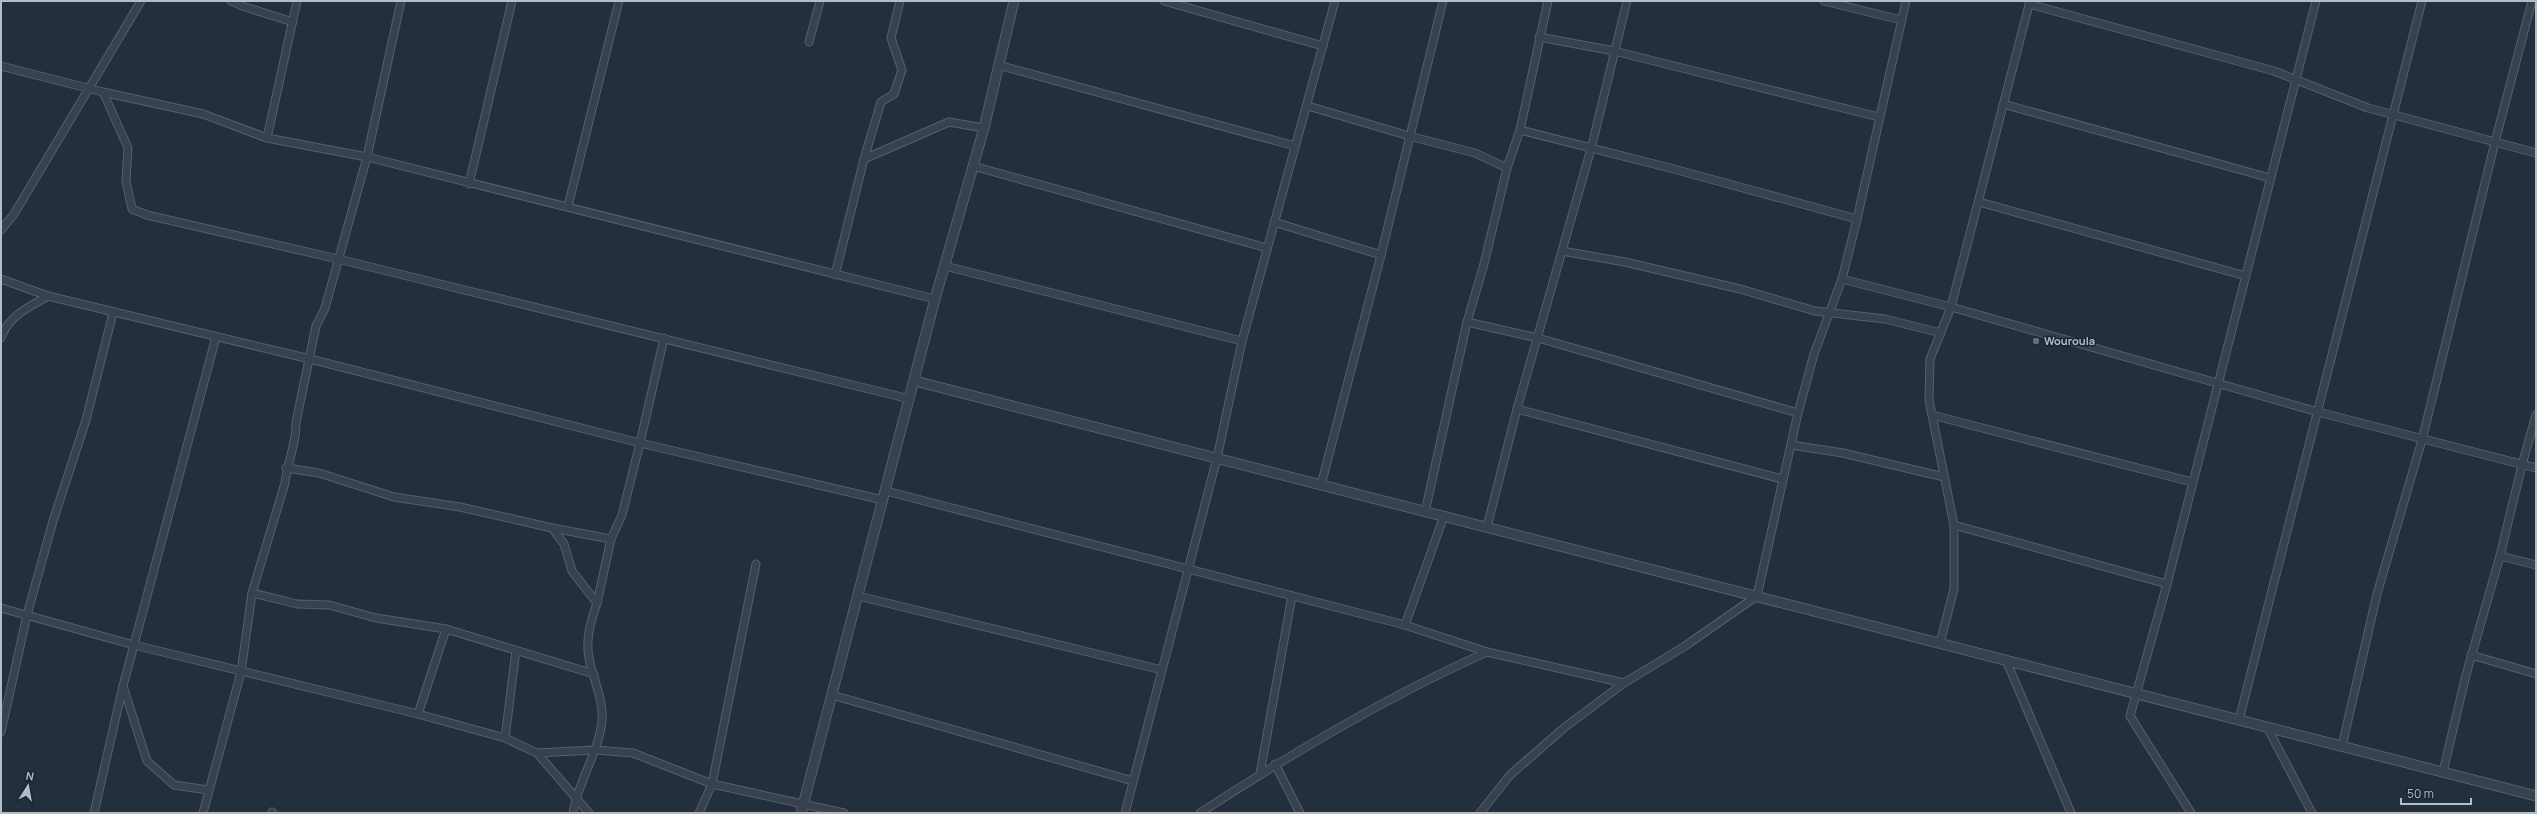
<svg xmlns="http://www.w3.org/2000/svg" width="2537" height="814" viewBox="0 0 2537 814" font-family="Manrope,sans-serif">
  <rect width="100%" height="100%" fill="#242f3e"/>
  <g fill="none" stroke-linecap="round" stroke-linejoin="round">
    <g stroke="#565f6c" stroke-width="9">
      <g id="minor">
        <polyline points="231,1 242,6 293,22"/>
        <polyline points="1164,1 1323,46"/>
        <polyline points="1824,1 1901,20"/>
        <polyline points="2029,4 2274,71 2368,108 2536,153"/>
        <polyline points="1539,37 1614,51 1879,117"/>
        <polyline points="809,42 820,1"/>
        <polyline points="998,65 1295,146"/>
        <polyline points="1,66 103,92"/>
        <polyline points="2003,104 2270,178"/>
        <polyline points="1308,106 1409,136 1475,153 1507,168"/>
        <polyline points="1520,130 1670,168 1857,219"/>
        <polyline points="267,138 297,1"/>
        <polyline points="864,159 881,102 894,94 902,70 891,38 900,1"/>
        <polyline points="973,166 1267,248"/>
        <polyline points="469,184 512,1"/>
        <polyline points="1979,202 2246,276"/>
        <polyline points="568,206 619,1"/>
        <polyline points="1274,222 1381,255"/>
        <polyline points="1,230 14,214 141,1"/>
        <polyline points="1562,251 1625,262 1740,289 1815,311 1885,319 1941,333"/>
        <polyline points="945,266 1242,341"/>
        <polyline points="835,275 864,159 949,122 984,128"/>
        <polyline points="1,279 48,296"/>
        <polyline points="1842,279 1951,307 2318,412 2536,468"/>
        <polyline points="1467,322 1538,338 1798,413"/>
        <path d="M1,338c7,-22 28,-31 47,-42l262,63 330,84 243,57"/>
        <polyline points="910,399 338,259 147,215 132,209 126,181 128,148 103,92 203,114 267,138 367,157 935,299"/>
        <polyline points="1517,409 1782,479"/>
        <polyline points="1932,415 2192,482"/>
        <polyline points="1791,445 1843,453 1944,477"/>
        <path d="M286,468l33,5 75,24 66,10 92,21 12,16 8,27 25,32c-4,12 -9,25 -9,39 -2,26 16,51 14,78 -3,33 -24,61 -29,93"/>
        <polyline points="1321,485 1381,255 1443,1"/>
        <polyline points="886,491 1405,625 1487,652 1624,683 1685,646 1757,596 1798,413 1814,354 1842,279 1857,219 1906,1"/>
        <polyline points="1425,512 1467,322 1484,264 1507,168 1520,130 1548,1"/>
        <polyline points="1954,525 2167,584"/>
        <polyline points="1487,527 1517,409 1591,149 1627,1"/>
        <polyline points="552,528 611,539"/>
        <polyline points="2500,556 2536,565"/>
        <polyline points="252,593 297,604 329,605 376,618 446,629 594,674"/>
        <polyline points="858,596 1162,670"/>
        <polyline points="597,603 611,539 622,515 640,443 664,338"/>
        <polyline points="1,608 134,645 418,714 505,738 537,753 595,750 633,753 712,784 844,813"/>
        <polyline points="1405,625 1444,516"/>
        <polyline points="1940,643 1954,589 1954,525 1929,400 1930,359 1951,307 2030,1"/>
        <polyline points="2471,655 2536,674"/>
        <polyline points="2006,660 2071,813"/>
        <polyline points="123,686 147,761 174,785 208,790"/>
        <polyline points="832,695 1133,781"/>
        <polyline points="418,714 446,629"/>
        <polyline points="2239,720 2422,1"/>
        <polyline points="2267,727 2312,813"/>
        <polyline points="1,732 27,615 53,521 86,420 113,313"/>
        <polyline points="505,738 516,650"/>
        <polyline points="2342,746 2377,594 2422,440 2495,142 2532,1"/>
        <polyline points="537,753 589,813"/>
        <polyline points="1275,764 1300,813"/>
        <polyline points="2443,772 2466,675 2500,556 2522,465 2536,415"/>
        <polyline points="1260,774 1292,596"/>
        <polyline points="272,812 273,813"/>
        <polyline points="94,813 123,686 216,337"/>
        <path d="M203,813l38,-141 11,-79 33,-110c2,-21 12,-40 11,-61l20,-96 9,-18 42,-151 34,-156"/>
        <polyline points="699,813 712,784 756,564"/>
        <polyline points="1125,813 1217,458 1242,341 1335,1"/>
        <path d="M1200,813c92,-60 186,-116 287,-161"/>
        <polyline points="1480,813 1510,775 1565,727 1624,683"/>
        <polyline points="2191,813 2130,716 2167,584 2316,1"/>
      </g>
    </g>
    <g stroke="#565f6c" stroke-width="11">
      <g id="tertiary">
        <polyline points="915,381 2536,796"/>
        <polyline points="801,813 935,299 984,128 1014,1"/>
      </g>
    </g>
    <use href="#minor" stroke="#38414e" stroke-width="7"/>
    <use href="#tertiary" stroke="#38414e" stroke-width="9"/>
  </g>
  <circle fill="#5c6f8a" stroke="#1d2633" stroke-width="1.5" cx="2036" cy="341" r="4"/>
  <g text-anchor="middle" stroke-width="3" stroke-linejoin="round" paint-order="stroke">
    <g font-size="11" font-weight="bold" fill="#b4bcc9" stroke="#1d2633" text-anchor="start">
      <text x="2044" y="345">Wouroula</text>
    </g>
  </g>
  <rect width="2537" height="814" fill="none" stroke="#b4bcc9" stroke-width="4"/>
  <g transform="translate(28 786) rotate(11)" stroke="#1d2633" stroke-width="3" paint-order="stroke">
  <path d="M0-3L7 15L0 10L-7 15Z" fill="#b4bcc9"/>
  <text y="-6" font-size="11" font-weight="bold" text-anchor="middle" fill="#b4bcc9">N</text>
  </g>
  <path d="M2401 798v6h70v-6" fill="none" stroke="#b4bcc9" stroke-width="2"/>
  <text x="2407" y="798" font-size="12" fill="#b4bcc9" stroke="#1d2633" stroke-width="3" paint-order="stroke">50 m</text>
</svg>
